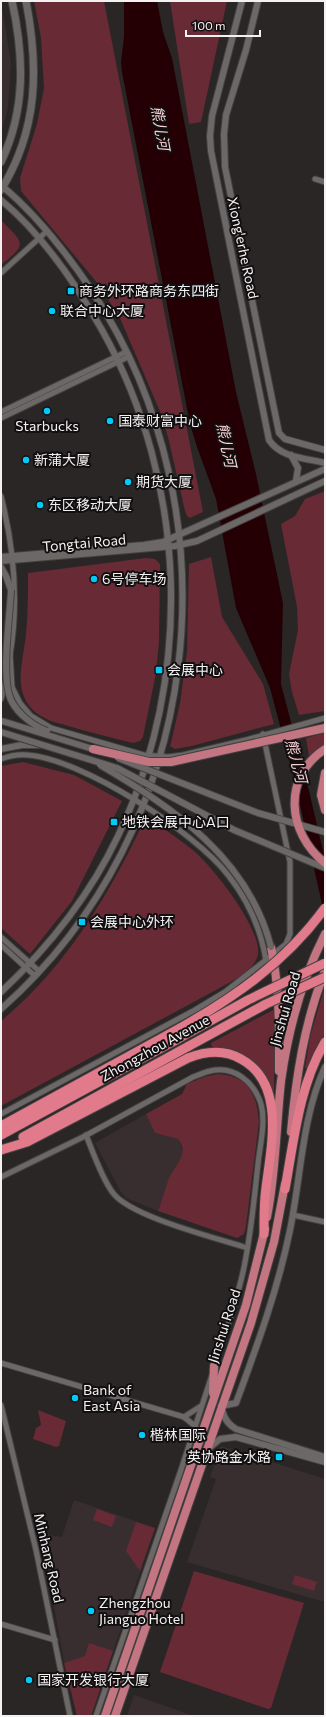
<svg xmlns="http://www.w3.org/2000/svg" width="326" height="1717" viewBox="0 0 326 1717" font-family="Commissioner,'Noto Sans SC',sans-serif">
  <rect width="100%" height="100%" fill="#2a2626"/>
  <g fill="#392e2f">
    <polygon points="1,1 11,63 8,108 1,133"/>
    <polygon points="146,1114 155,1133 178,1139 180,1142 183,1153 180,1162 170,1176 158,1211 126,1198 121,1192 95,1143"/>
    <polygon points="221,1446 325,1479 325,1602 187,1562 216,1479 210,1477"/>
    <polygon points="74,1500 155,1528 91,1716 77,1716 63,1656 41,1534 62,1537"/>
    <polygon points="134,1695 194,1716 127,1716"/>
  </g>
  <g fill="#682a35">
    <polygon points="34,1 104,1 203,512 190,518 187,516 185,511 169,441 162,416 120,318 99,285 21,191 20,178 37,124 44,88 41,38"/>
    <polygon points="170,1 227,1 201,122 189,124"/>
    <path d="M1,220c23,24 27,23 0,45z"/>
    <polygon points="325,491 325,711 299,715 292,692 289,674 298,630 297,607 281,524 295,516 305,499"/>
    <polygon points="211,557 222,617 263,684 274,724 192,746 175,749 170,746 171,743 180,703 187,652 189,564"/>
    <path d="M146,558l9,1 5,5 -1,77 -3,32 -13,64 -3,4 -7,2c-23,-6 -45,-11 -68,-18 -6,-2 -14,-3 -20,-7 -36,-18 -22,-54 -19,-84 2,-21 2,-41 2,-61z"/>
    <polygon points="325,733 325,744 309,756 306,738"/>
    <polygon points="23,762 74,775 122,801 72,901 30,954 1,928 1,766"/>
    <path d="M148,820l7,2c13,10 27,19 39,29 19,16 73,84 63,107 -7,16 -27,24 -41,32l-215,116v-85c63,-52 107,-124 142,-198z"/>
    <polygon points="325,986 325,1034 307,1068 305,1068 310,1037"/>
    <path d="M273,1010l2,4 -1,78 -2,3c-9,-36 -28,-39 -60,-47l-1,-5z"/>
    <path d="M218,1074c31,2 39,21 41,48l-13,104 -2,8 -7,4 -79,-27c4,-11 7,-22 11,-33 6,-13 21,-24 9,-39l-23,-6 -9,-19 36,-20 5,-10 17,-7z"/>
    <polygon points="38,1410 66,1421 59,1446 56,1447 33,1439 36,1428 41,1425"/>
    <polygon points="97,1509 116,1516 112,1527 93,1520"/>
    <polygon points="136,1522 155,1528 140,1571 126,1551"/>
    <polygon points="194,1571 304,1603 271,1708 268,1709 160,1672"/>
    <polygon points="295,1575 317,1582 314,1591 292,1584"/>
    <polygon points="89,1643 113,1651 91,1716 77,1716 64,1663 85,1656"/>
  </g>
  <polygon fill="#240005" points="124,1 157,1 163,32 172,58 236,392 256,474 283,603 281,684 309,791 325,859 325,918 295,782 270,688 236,608 216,499 197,447 190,424 122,72 121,62 124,37"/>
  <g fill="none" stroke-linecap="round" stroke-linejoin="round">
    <g stroke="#444141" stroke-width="7">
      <g id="minor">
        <polyline points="315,179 325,182"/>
        <polyline points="1,273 47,231"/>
        <polyline points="1,412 126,352"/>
        <polyline points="1,418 128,357"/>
        <path d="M1,496c13,52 18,106 9,159"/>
        <polyline points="10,653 12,687 20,703 31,716 51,728 144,755 168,757 183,755 246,740 325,718"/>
        <polyline points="1,699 6,679"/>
        <path d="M1,759c8,-3 18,-5 27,-4 54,4 167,77 200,120 20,25 33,54 38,86"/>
        <polyline points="1,937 39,971"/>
        <polyline points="1,945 35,976"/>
        <polyline points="1,1114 195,1010 225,992 271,956 286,944 290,934 290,862 263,734"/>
        <path d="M86,1135c7,17 16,44 27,58 18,24 104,45 134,55"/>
        <path d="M1,1177l82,-40 110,-60c6,-2 12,-5 17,-6 24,-6 44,11 51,33 5,18 -1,41 -3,60 -4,36 -7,72 -15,108 -7,32 -19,64 -29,95"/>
        <polyline points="293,1215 325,1222"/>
        <polyline points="1,1363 184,1417 195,1426 201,1437"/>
        <polyline points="1,1405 36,1550 70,1716"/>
        <polyline points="184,1417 201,1406"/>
        <polyline points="1,1624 55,1640"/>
        <polyline points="96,1716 181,1470 212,1375"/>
      </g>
    </g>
    <g stroke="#444141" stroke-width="8">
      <g id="tertiary">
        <path d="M242,1l-30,115 -2,20 1,15 58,289c12,18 36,18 56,23"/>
        <polyline points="258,1 246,50 226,115 224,134 225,167 279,433 285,439 325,450"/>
        <path d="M1,185c36,30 65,67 91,106 148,224 112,539 -91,718"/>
        <path d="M1,200c41,34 75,84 101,130 86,154 92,347 16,506 -28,59 -70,112 -117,156"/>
        <polyline points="291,455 298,468 296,481"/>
        <polyline points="1,557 144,545 163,542 325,469"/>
        <polyline points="1,561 175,546 197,541 325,481"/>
        <polyline points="1,567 6,576 11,590"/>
        <polyline points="1,749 22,745 39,745"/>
        <path d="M325,1067c-23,49 -24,110 -35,163 -12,59 -33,116 -54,173l-15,3c3,11 5,17 15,23l89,28"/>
        <polyline points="208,1449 220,1439 236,1437 325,1462"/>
      </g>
    </g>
    <g stroke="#444141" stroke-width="9">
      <g id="secondary">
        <path d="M1,162c25,-52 23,-106 11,-161"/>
        <path d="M1,190c37,-60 38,-122 25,-189"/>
      </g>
    </g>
    <g stroke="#444141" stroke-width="10">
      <g id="primary">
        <polyline points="325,773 321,795 325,810"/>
        <path d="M271,947c9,41 8,82 8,124"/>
        <path d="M291,1132c5,-54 13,-109 34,-161"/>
        <path d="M267,1217c9,-45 9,-90 14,-136 7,-50 21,-102 44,-147"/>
        <polyline points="213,1393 214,1366"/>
        <polyline points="105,1716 246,1305 265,1229"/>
        <polyline points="115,1716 251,1323 274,1242 285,1184"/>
      </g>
    </g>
    <g stroke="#444141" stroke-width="11">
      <g id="trunk">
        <polyline points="1,1126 173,1032"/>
        <polyline points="1,1135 176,1040"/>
        <polyline points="23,1137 189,1046"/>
        <path d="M1,1150l26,-8 161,-84c18,-7 36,-9 53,1 48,26 28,95 24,138 -1,12 -1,25 -1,37"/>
        <path d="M285,1189c9,-49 14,-103 40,-147"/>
      </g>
    </g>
    <use href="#minor" stroke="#6c6868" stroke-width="5"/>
    <use href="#tertiary" stroke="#6c6868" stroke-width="6"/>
    <use href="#secondary" stroke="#6c6868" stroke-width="7"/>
    <use href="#primary" stroke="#c47582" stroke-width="8"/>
    <use href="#trunk" stroke="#e17a8a" stroke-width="9"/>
    <g stroke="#444141" stroke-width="8" stroke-linecap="butt">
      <g id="tertiary-bridge">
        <path d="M11,590c-1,26 -11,91 1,112 7,13 22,24 35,29"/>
        <polyline points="2,721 96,750"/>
        <polyline points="1,732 117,768 234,830 325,868"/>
        <polyline points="118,758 258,813 325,832"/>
        <path d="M100,765c75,44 148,93 171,182"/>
      </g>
    </g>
    <g stroke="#444141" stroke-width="10" stroke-linecap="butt">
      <g id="primary-bridge">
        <polyline points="93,749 149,762 171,762 325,728"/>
        <path d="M325,749c-43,28 -38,84 0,114"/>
      </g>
    </g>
    <g stroke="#444141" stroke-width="11" stroke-linecap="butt">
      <g id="trunk-bridge">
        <path d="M173,1032c59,-33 112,-69 152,-124"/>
        <polyline points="176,1040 248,1000 325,963"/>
        <polyline points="189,1046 266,1004 325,977"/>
      </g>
    </g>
    <use href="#tertiary-bridge" stroke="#6c6868" stroke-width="6"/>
    <use href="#primary-bridge" stroke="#c47582" stroke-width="8"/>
    <use href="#trunk-bridge" stroke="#e17a8a" stroke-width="9"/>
  </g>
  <g fill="#00cbf8" stroke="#110f10" stroke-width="1.5">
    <rect x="67" y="287" width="8" height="8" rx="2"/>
    <circle cx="52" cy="311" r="4"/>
    <circle cx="47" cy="411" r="4"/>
    <circle cx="110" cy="421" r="4"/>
    <circle cx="26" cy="460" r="4"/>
    <circle cx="128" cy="482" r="4"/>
    <circle cx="40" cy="505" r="4"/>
    <circle cx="94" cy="579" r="4"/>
    <rect x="155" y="666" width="8" height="8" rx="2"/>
    <rect x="110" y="818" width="8" height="8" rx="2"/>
    <rect x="78" y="918" width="8" height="8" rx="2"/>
    <circle cx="75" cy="1398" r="4"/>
    <circle cx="142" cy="1435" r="4"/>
    <rect x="275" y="1453" width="8" height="8" rx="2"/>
    <circle cx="91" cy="1611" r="4"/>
    <circle cx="29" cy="1680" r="4"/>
  </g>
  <g text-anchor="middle" stroke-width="4" stroke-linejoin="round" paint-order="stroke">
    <g font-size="14" fill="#f4f1f2" stroke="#110f10">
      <text transform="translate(243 248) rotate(78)" y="5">Xiong'erhe Road</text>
      <text transform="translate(84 543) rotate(-5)" y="5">Tongtai Road</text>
      <text transform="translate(285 1009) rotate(-74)" y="5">Jinshui Road</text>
      <text transform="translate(155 1048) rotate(-29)" y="5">Zhongzhou Avenue</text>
      <text transform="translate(224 1326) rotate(-72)" y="5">Jinshui Road</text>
      <text transform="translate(49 1558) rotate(77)" y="5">Minhang Road</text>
    </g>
    <g font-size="14" fill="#f4f1f2" stroke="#110f10" text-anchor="start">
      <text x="79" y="296">商务外环路商务东四街</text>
      <text x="60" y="316">联合中心大厦</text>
      <text x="118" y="426">国泰财富中心</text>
      <text x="47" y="431" text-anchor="middle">Starbucks</text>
      <text x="34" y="465">新蒲大厦</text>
      <text x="136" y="487">期货大厦</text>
      <text x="48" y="510">东区移动大厦</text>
      <text x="102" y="584">6号停车场</text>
      <text x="167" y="675">会展中心</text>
      <text x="122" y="827">地铁会展中心A口</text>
      <text x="90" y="927">会展中心外环</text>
      <text x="83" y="1395">Bank of<tspan x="83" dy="16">East Asia</tspan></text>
      <text x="150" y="1440">楷林国际</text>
      <text x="271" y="1462" text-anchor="end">英协路金水路</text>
      <text x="99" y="1608">Zhengzhou<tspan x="99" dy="16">Jianguo Hotel</tspan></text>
      <text x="37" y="1685">国家开发银行大厦</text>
    </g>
    <g font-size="15" font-style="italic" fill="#fcd0d4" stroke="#110f10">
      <text transform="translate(160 128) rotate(80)" y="5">熊儿河</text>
      <text transform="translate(226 445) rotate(78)" y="5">熊儿河</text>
      <text transform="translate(296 761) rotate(75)" y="5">熊儿河</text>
    </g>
  </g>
  <rect width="326" height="1717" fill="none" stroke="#f4f1f2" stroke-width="4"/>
  <path d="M186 30v6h74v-6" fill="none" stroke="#f4f1f2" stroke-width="2"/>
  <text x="192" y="30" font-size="12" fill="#f4f1f2" stroke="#110f10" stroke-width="3" paint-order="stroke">100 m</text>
</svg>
